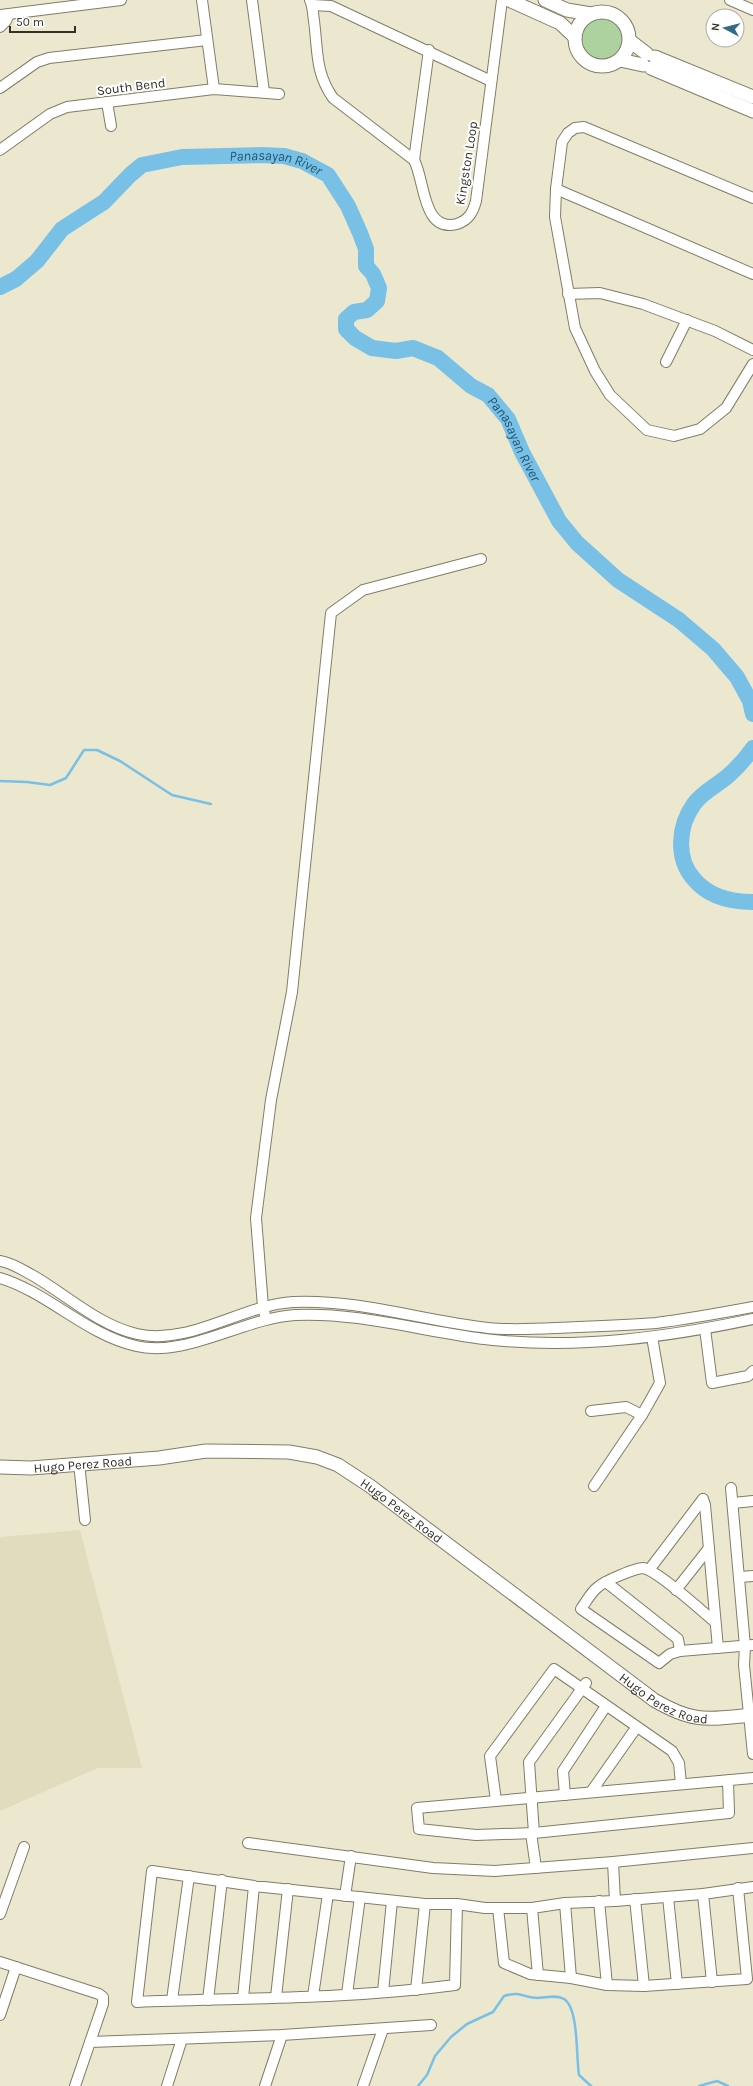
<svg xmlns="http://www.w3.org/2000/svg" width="753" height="2086" viewBox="0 0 753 2086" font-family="Karla,sans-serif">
  <rect width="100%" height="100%" fill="#ece8d0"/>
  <polygon fill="#e1dcbd" points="80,1530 142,1768 98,1768 0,1811 0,1537"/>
  <circle fill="#add29f" cx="603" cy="39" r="21"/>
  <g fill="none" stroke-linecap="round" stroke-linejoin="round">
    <g stroke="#78c0e5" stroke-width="2.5">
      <polyline points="0,781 27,782 50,785 66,778 84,750 97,750 120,761 172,795 211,804"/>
      <path d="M418,2086l9,-11 8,-19 16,-19 16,-13 26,-12 11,-16c18,-5 17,1 33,2 8,0 19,-4 27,1 15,9 12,59 15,76l12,11"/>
      <polyline points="699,2086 717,2081 728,2086"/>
    </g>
    <g stroke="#78c0e5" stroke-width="16">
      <path id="s1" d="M0,287l16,-8 21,-18 25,-32 42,-27 26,-27 12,-10 40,-8 80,-2 22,1 18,5 26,14 20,31 12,27 6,16v17l7,8 6,14 -2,13 -10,9 -13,2 -8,7v10l9,9 17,10 24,3 17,-3 25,10 33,28 17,9 20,24 14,33 37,69 18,22 41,37 61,40 34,29 24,28 13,24 3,13"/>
      <path d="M753,748c-7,10 -15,19 -24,27 -11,10 -27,17 -35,29 -16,22 -18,54 -1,74 15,19 37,24 60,24"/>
    </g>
    <g stroke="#817c67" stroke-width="12">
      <g id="minor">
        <polyline points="202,0 214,89"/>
        <polyline points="252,0 264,92"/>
        <path d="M310,0c3,7 3,14 4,21 4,30 1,51 19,77l81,62c11,20 8,73 43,64 12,-4 16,-12 19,-23l26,-201"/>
        <polyline points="730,0 753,10"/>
        <polyline points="312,5 331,6 491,81"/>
        <polyline points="0,15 121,0"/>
        <polyline points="0,27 6,21 9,14"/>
        <polyline points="0,88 37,62 49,58 207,40"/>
        <polyline points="107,102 111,126"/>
        <polyline points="0,150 50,114 67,107 214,89 279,94"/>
        <polyline points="414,160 429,50"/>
        <polyline points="556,189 753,274"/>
        <polyline points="753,198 584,127 575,128 568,133 562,142 556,189 555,217 575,328 595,371 610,395 647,430 674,436 700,429 726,408 753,364"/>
        <polyline points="568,294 600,293 643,304 715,331 753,350"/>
        <polyline points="666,362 687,320"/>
        <path d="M0,1261c12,2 21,8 32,14 35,20 66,50 105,59 52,12 105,-29 156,-32 66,-3 130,19 195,26 30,3 60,0 90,-1 26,-1 52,-2 78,-4 33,-4 65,-10 97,-16"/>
        <path d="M0,1278c49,15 85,56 136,68 50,12 108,-28 159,-31 67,-3 132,18 198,25 87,9 175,-3 260,-21"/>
        <polyline points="266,1319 263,1307 256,1218 271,1100 292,992 331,613 363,590 481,559"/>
        <polyline points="705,1329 712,1383 748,1376 753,1371"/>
        <polyline points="591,1411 626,1407 642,1415"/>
        <polyline points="79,1463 85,1520"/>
        <polyline points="594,1486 642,1415 660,1383 652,1337"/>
        <polyline points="731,1488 745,1646 744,1665 753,1754"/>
        <polyline points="703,1499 705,1505 718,1648"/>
        <polyline points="733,1503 753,1501"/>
        <polyline points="649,1570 703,1499"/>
        <polyline points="740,1577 753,1576"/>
        <polyline points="606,1582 678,1639 680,1651"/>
        <polyline points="676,1590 709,1548"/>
        <path d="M715,1622c-13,-11 -58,-52 -72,-54 -7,0 -39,13 -45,19 -7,5 -12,15 -17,22l78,54 11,-9 10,-3 73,-6"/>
        <path d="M728,1780l1,33 -195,20 -58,2 -57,-6 -2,-21c112,-10 224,-20 336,-30"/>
        <polyline points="591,1792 636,1728"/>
        <polyline points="565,1795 563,1771 606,1706"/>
        <polyline points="496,1801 490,1756 554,1669 672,1751 679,1763 681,1784"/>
        <polyline points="531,1833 536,1868"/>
        <polyline points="534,1833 529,1762 586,1683"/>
        <polyline points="248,1843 433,1868 495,1871 613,1862 753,1848"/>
        <polyline points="613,1862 615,1901"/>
        <polyline points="703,1894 712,1982"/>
        <polyline points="345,1896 351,1856"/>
        <polyline points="668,1897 677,1984"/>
        <polyline points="635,1899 644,1986"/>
        <polyline points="599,1901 607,1985"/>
        <polyline points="565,1903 571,1978"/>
        <path d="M457,1904l-2,81c-105,14 -212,13 -318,17l15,-131 102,15 171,18h32l28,4h47l33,-5 50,-2 88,-7 50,-7"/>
        <polyline points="498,1908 504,1963 530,1974 571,1978 607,1985 644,1986 747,1979 738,1888"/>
        <polyline points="532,1908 538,1975"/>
        <polyline points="0,1914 24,1847"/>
        <polyline points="0,1962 99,1994 103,1997 103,2004 75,2086"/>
        <polyline points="416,1990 425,1904"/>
        <polyline points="383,1992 392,1901"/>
        <polyline points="347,1994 360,1897"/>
        <polyline points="313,1996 328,1894"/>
        <polyline points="276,1997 288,1889"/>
        <polyline points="243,1998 254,1886"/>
        <polyline points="172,2000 189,1876"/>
        <polyline points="208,2000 222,1880"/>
        <polyline points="0,2015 16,1967"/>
        <polyline points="90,2042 282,2035 431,2025"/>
        <polyline points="167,2086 182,2039"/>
        <polyline points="265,2086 282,2035"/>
        <polyline points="363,2086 383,2029"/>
      </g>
    </g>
    <g stroke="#817c67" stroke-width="15">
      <g id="tertiary">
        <polyline points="509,0 560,23 575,37"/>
        <polyline points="545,0 567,10 591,14"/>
        <circle cx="602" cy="39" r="27"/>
        <polyline points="630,41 647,54"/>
        <polyline points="655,57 753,97"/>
        <polyline points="620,60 643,65"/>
        <polyline points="651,68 753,111"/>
        <path id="s2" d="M0,1467l31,1 128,-10 47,-7 83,1 28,5 21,8 32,21 284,214c41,24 54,19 99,15"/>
      </g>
    </g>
    <use href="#minor" stroke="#fff" stroke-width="10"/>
    <use href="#tertiary" stroke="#fff" stroke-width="13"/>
  </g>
  <g text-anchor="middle" stroke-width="4" stroke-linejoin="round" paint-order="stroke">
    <g font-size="13" fill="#333128" stroke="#fff">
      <text transform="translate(131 86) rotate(-7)" y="5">South Bend</text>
      <text transform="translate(466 163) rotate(-81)" y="5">Kingston Loop</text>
      <text dy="5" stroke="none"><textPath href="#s2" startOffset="83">Hugo Perez Road</textPath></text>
      <text dy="5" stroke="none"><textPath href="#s2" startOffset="419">Hugo Perez Road</textPath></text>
      <text dy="5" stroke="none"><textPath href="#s2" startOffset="743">Hugo Perez Road</textPath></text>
    </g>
    <g font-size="14" font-style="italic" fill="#1e5671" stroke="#fff">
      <text dy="5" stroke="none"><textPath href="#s1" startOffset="325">Panasayan River</textPath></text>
      <text dy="5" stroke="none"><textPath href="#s1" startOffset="782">Panasayan River</textPath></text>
    </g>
  </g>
  <g transform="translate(725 28) rotate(277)"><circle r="19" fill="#ffffff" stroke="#adada9"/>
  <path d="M0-3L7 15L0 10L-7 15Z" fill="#316b84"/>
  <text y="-6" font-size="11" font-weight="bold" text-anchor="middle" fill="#333128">N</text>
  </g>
  <path d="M10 26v6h65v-6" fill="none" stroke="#333128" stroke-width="2"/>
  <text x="16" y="26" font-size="12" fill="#333128" stroke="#ffffff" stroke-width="3" paint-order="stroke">50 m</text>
</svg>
